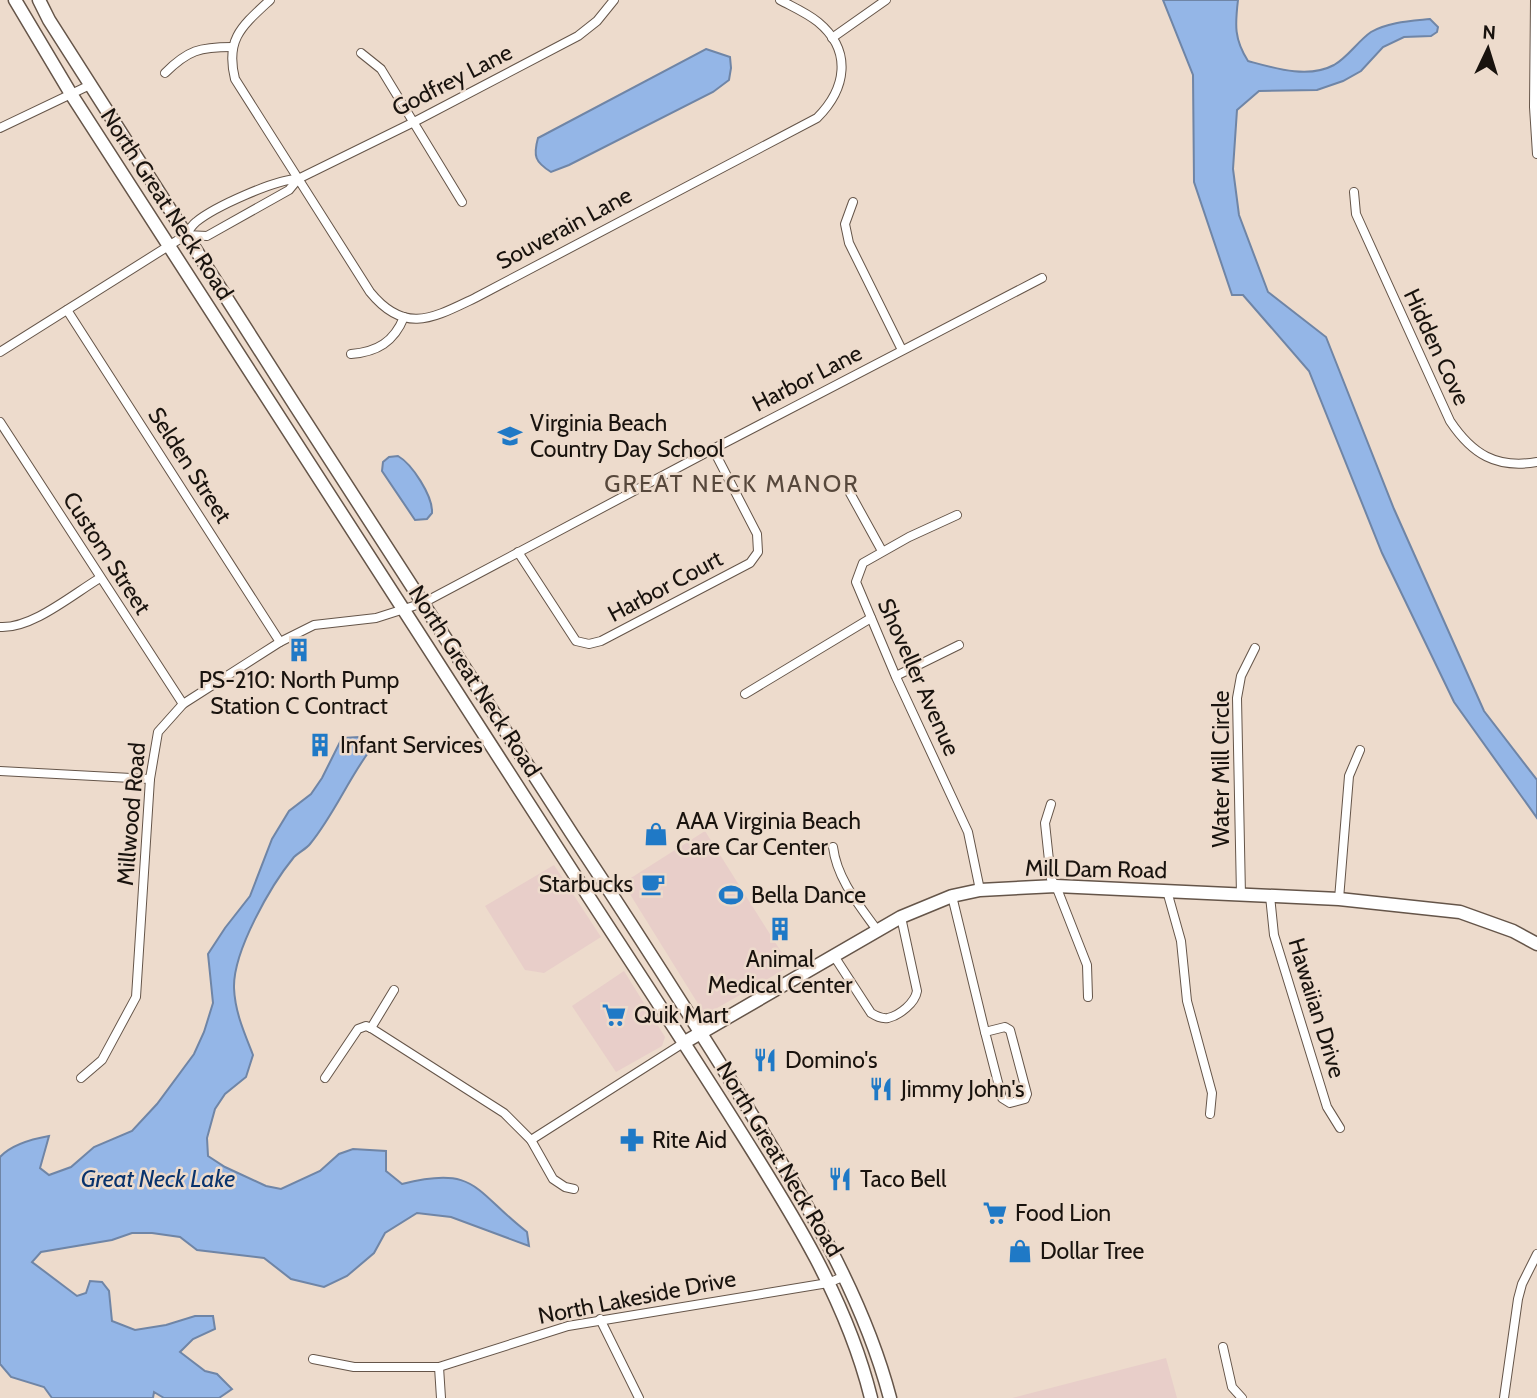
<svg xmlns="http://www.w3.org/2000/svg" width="1537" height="1398" viewBox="0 0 1537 1398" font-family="Cabin,sans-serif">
  <rect width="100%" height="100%" fill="#eddbcc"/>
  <g fill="#e8cec9">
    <polygon points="705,831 790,966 705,1015 623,883"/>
    <polygon points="554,865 601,937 544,973 525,970 485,906"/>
    <polygon points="624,971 665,1037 662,1046 616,1072 572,1006"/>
    <polygon points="1166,1358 1177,1398 1012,1398"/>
  </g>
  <g fill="#94b6e7" stroke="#6f85a6" stroke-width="2">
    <path d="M1163,0h75c-3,25 -4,39 10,61 26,7 60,18 86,4 14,-8 24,-24 37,-33 17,-10 40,-11 59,-13l8,8 -1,5 -6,4 -27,1 -21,10 -22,24 -18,10 -26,9 -58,1 -22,19 -4,59 6,46 29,77 58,45 68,172 90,202 53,69v38l-83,-116 -72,-149 -73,-182 -66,-76h-11l-38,-113 -1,-107z"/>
    <path d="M706,49l24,8 1,11 -2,12 -16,12 -144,73 -18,7c-16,-10 -18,-16 -13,-34z"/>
    <path d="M398,456c14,8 35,40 34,57l-5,6 -12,1 -33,-49 1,-9 6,-5z"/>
    <path d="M359,737l9,16c-21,29 -35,63 -58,91 -4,5 -11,8 -16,13 -23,28 -61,94 -60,131 1,24 10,44 19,67l-7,22 -21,17 -10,15 -8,29 1,18 17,11 41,19 15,3 39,-18 19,-17 14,-5 33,2v20l16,13c75,-19 72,7 125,48l2,14 -78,-29 -34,-4 -32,20 -11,20 -27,23 -23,11 -33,-8 -27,-21 -67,-8 -17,-13 -28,-4h-20l-20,7 -71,12 -9,10 45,34 9,-3 4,-12 12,1 7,9 3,30 23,9 31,-5 29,-9h18l2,13 -22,10 -13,13 25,19 12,3 15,15 -13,9h-55l-10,-6 -1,6h-101l-8,-11 -33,-10 -11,-13v-207c12,-13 32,-18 49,-21l-9,32 9,7 22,-8 23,-20 38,-16 25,-27 37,-50 10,-22 9,-29 -5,-49 17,-26 25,-32 22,-57 17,-28 22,-17 11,-16 20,-40z"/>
  </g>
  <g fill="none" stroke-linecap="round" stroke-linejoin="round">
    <g stroke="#655549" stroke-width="10">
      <g id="street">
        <path d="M270,0c-28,26 -45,39 -35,79l135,213c35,43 63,26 105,6l342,-180c29,-29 36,-67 1,-96 -11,-9 -25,-15 -38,-22"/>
        <polyline points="1535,0 1534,107 1537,154"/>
        <polyline points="832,38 886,0"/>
        <polyline points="361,53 381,69 462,202"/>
        <path d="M165,73c23,-23 35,-26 67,-26"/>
        <polyline points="0,128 90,85"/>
        <path d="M1354,192l2,22 94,207c22,33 46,48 87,41"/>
        <polyline points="853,202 845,224 849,243 902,350"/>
        <polyline points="186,235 207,236 289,190 298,179 414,122 578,36 597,21 614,0"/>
        <polyline points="67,310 280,642"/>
        <path d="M0,352l186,-117c3,-5 6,-10 10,-13 18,-15 80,-43 102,-43"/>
        <path d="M351,354c26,-2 43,-12 53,-37"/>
        <polyline points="0,422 183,704"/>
        <polyline points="850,493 882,551"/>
        <polyline points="957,515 909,537 863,563 856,582 896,677 968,832 980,890"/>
        <polyline points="518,552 576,641 589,644 601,641 750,563 758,552 757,534 713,449"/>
        <path d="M0,627c32,2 73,-33 100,-49"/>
        <polyline points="896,676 959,645"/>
        <polyline points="745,694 871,618"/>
        <polyline points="0,771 150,779"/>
        <polyline points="1051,804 1045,823 1051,879 1056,886 1087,965 1088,997"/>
        <path d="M833,847c4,32 26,58 44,83"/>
        <polyline points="1167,891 1181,941 1187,1001 1212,1093 1210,1114"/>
        <polyline points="1241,895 1237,698 1241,676 1255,648"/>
        <polyline points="952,896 985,1032"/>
        <polyline points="1270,896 1274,935 1327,1107 1340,1128"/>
        <polyline points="1339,899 1349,776 1360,750"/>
        <path d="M834,956l37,57c5,3 10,6 17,5 12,-3 27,-15 29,-27l-16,-74"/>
        <polygon points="1005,1027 1010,1030 1027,1094 1025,1099 1010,1103 1002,1098 985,1032"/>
        <polyline points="371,1028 504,1113 531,1140 553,1179 565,1187 574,1189"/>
        <polyline points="371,1028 394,990"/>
        <polyline points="81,1078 102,1060 136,997 150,779 158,732 183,704 280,642 314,625 376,618 423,603 713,449 1042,278"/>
        <polyline points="325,1078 358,1029 366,1026 371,1028"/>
        <polyline points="531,1140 685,1042"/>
        <polyline points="600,1319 639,1398"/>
        <polyline points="1223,1347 1232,1387 1242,1398"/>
        <polyline points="313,1359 354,1367 439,1367 568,1326 828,1283 845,1276"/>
        <polyline points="439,1367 441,1398"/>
        <polyline points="1504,1398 1518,1299 1522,1284 1537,1254"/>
      </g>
    </g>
    <g stroke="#655549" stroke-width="15">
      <polyline id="secondary" points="685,1042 901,917 952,896 980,890 1056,886 1339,899 1460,912 1513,931 1537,944"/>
    </g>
    <g stroke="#655549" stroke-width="15">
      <g id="primary">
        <path d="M15,0l56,94c172,265 341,532 514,797 50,77 101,154 150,232 55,87 111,174 136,275"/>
        <path d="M39,0l10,20c173,272 347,544 523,814 57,86 112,172 167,260 59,95 122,194 151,304"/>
      </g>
    </g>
    <use href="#street" stroke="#fff" stroke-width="8"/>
    <use href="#secondary" stroke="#fff" stroke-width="12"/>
    <use href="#primary" stroke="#fff" stroke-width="12"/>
  </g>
  <defs>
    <g id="school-bare" transform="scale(1.89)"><path d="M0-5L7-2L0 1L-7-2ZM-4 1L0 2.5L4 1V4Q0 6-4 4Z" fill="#1f79c6" stroke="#eddbcc" stroke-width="2.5" paint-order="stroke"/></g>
    <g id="building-bare" transform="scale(1.89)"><path d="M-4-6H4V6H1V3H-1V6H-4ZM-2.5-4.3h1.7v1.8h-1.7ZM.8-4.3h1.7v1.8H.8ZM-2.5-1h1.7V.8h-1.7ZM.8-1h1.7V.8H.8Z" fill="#1f79c6" stroke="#eddbcc" stroke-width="2.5" paint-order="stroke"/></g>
    <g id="shop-bare" transform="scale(1.89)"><path d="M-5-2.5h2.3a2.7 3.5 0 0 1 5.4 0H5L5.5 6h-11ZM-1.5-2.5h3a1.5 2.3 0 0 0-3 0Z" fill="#1f79c6" stroke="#eddbcc" stroke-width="2.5" paint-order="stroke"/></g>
    <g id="cafe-bare" transform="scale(1.89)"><path d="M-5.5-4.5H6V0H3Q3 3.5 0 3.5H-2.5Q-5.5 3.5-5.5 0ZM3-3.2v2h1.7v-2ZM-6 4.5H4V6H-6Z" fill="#1f79c6" stroke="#eddbcc" stroke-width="2.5" paint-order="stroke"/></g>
    <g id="stadium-bare" transform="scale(1.89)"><path d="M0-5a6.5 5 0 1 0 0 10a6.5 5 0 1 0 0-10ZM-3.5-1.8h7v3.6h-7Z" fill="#1f79c6" stroke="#eddbcc" stroke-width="2.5" paint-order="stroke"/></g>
    <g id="supermarket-bare" transform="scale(1.89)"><path d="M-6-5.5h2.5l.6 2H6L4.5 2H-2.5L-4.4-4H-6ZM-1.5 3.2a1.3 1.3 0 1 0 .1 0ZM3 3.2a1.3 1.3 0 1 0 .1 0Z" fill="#1f79c6" stroke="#eddbcc" stroke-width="2.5" paint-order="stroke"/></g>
    <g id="restaurant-bare" transform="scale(1.89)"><path d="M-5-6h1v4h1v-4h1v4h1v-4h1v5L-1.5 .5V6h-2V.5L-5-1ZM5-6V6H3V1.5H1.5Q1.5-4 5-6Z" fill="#1f79c6" stroke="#eddbcc" stroke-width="2.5" paint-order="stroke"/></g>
    <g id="pharmacy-bare" transform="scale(1.89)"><path d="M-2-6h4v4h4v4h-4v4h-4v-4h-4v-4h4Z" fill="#1f79c6" stroke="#eddbcc" stroke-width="2.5" paint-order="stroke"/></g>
  </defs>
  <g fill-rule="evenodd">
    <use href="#school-bare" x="510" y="436"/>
    <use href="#building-bare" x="299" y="650"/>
    <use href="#building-bare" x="320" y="745"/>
    <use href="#shop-bare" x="656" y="834"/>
    <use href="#cafe-bare" x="653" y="884"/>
    <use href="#stadium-bare" x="731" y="895"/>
    <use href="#building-bare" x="780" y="929"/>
    <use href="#supermarket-bare" x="614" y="1015"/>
    <use href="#restaurant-bare" x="765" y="1060"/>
    <use href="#restaurant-bare" x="881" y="1089"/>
    <use href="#pharmacy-bare" x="632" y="1140"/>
    <use href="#restaurant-bare" x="840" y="1179"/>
    <use href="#supermarket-bare" x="995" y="1213"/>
    <use href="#shop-bare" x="1020" y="1251"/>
  </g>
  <g text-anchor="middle" stroke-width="5" stroke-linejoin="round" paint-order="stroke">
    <g font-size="23" fill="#19130e" stroke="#eddbcc">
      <text transform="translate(452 80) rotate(-27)" y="8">Godfrey Lane</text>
      <text transform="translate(167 204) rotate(57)" y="8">North Great Neck Road</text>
      <text transform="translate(564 228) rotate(-28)" y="8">Souverain Lane</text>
      <text transform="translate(1437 347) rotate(65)" y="8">Hidden Cove</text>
      <text transform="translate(807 378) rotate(-27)" y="8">Harbor Lane</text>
      <text transform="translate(190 465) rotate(57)" y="8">Selden Street</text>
      <text transform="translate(107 553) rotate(57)" y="8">Custom Street</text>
      <text transform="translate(665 586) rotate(-28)" y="8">Harbor Court</text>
      <text transform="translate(919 677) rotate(66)" y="8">Shoveller Avenue</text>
      <text transform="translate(475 681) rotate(57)" y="8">North Great Neck Road</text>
      <text transform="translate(1221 769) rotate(-90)" y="8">Water Mill Circle</text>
      <text transform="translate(131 814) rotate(-85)" y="8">Millwood Road</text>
      <text transform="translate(1096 869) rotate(1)" y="8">Mill Dam Road</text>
      <text transform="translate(1317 1008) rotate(73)" y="8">Hawaiian Drive</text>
      <text transform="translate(780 1159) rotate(59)" y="8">North Great Neck Road</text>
      <text transform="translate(637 1297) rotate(-11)" y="8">North Lakeside Drive</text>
    </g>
    <g font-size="23" fill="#19130e" stroke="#eddbcc" text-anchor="start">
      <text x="530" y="431">Virginia Beach<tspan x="530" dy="26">Country Day School</tspan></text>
      <text x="299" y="688" text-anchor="middle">PS-210: North Pump<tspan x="299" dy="26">Station C Contract</tspan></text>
      <text x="340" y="753">Infant Services</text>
      <text x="676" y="829">AAA Virginia Beach<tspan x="676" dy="26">Care Car Center</tspan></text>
      <text x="633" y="892" text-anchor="end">Starbucks</text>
      <text x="751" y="903">Bella Dance</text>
      <text x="780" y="967" text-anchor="middle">Animal<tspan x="780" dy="26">Medical Center</tspan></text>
      <text x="634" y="1023">Quik Mart</text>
      <text x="785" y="1068">Domino's</text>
      <text x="901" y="1097">Jimmy John's</text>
      <text x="652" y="1148">Rite Aid</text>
      <text x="860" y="1187">Taco Bell</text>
      <text x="1015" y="1221">Food Lion</text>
      <text x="1040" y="1259">Dollar Tree</text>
    </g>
    <g font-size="24" letter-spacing="2" fill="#57483c" stroke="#eddbcc">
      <text x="732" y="492">GREAT NECK MANOR</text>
    </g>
    <g font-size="24" font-style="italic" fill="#09336d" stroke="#eddbcc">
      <text x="158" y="1187">Great Neck Lake</text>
    </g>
  </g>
  <g transform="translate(1488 49) rotate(4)" stroke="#eddbcc" stroke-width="5" paint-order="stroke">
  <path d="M0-5L12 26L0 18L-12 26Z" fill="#19130e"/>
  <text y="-10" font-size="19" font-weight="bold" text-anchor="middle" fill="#19130e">N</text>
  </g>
</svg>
